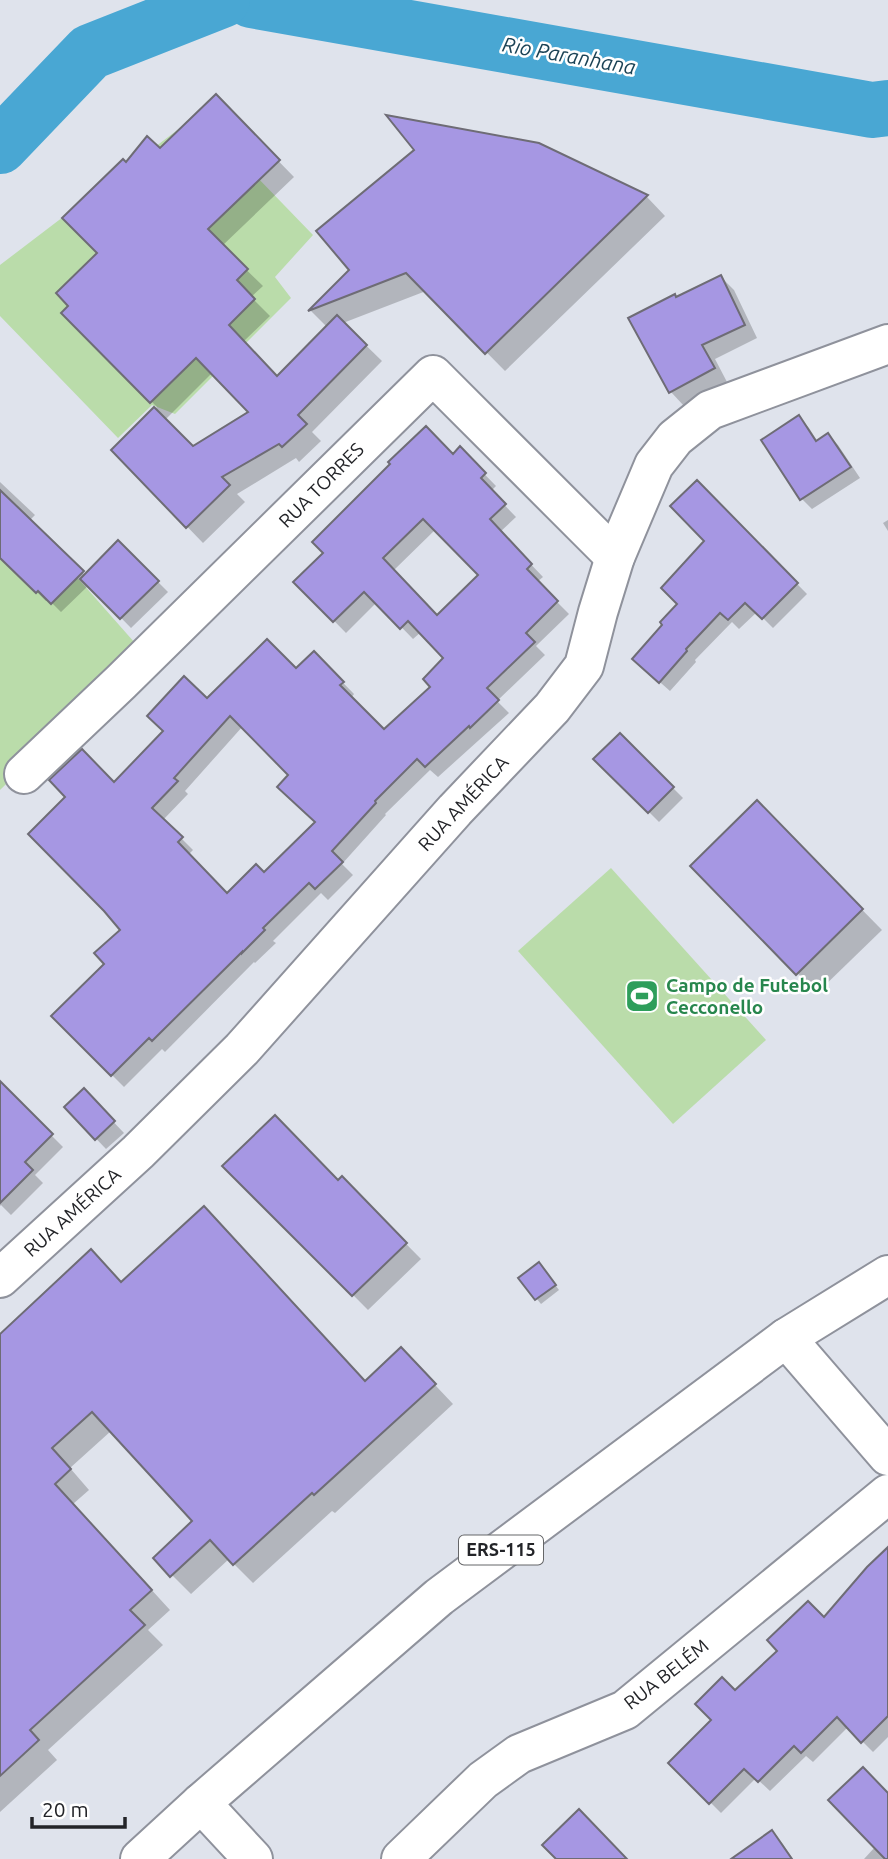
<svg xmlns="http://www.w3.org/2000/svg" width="888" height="1859" viewBox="0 0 888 1859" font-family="Ubuntu,sans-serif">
  <rect width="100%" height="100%" fill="#dfe3ec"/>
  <g fill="#badcaa">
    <polygon points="197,115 313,235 275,277 291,298 175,414 152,405 118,438 0,316 0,265"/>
    <polygon points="0,490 142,651 0,790"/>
    <polygon points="611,868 766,1040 673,1124 518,951"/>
  </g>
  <g fill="#0003" fill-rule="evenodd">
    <path d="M216,97l78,80 -72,69 41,40 -12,11 19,19 -27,26 35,36 49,-51 -16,-16 41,-41 189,-125 106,52 18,19 -160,155 -79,-80 -83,32 39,38 -70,71 9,9 -22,21 -3,-4 -59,36 8,8 -42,41 -90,-93 44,-43 -93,-94 7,-7 28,-53 27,-88 34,-15zM212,373l39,40 -58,35 -28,-28z"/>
    <polygon points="721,277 734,290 757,338 715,359 727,382 684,406 671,392 631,319"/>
    <polygon points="799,417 809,428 818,442 828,435 838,445 860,478 812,509 802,499"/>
    <path d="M460,449l36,37 -5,5 25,26 -16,15 43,45 -6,5 32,32 -33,32 9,9 -48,46 12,12 -71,64 -8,-7 -45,44 1,1 -44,49 11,11 -25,25 -7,-7 -48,48 3,2 -21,20 -1,-1 -89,90 -3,-3 -38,38 -71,-71 53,-52 18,-35 -10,-145 93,-84 89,-30 18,-17 40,41 -3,4 33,34 49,-45 13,-29 -25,-26 -8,7 -36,-37 -31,31 -50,-51zM436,529l44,46 -43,42 -44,-46zM243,726l47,49 27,48 -53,51 -37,21 -39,-40 5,-5 -30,-30 25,-26 -3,-3z"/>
    <polygon points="0,482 35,515 29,521 85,575 118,542 168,592 131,628 89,585 61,612 48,599 46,601 11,566 0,541"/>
    <polygon points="697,483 807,594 773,628 757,612 739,629 732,622 695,660 696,662 670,691 645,669 664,625 679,604 707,541"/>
    <polygon points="888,520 888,531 883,523"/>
    <polygon points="620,735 683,798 659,822 596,759"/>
    <polygon points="757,803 882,930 817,993 693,866"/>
    <polygon points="0,1084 63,1147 35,1175 43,1183 11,1215 1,1205 0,1206"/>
    <polygon points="84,1091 124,1133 106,1149 66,1107"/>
    <polygon points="225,1166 338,1182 342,1179 421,1259 368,1310"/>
    <polygon points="543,1269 559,1290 541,1304 520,1278"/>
    <polygon points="122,1284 366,1383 420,1369 453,1404 335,1513 332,1511 253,1583 229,1559 191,1594 155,1558 194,1521 111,1431 70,1468 89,1490 73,1504 170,1610 148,1630 163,1645 48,1750 57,1760 0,1812 0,1335"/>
    <polygon points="888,1549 888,1737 873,1752 848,1727 813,1762 806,1756 770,1791 756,1778 721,1813 671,1763 714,1720 735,1693 824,1619"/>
    <polygon points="888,1795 888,1859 864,1859 875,1847"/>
    <polygon points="772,1833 782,1843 793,1859 741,1859"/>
  </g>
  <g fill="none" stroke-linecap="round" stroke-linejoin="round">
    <g stroke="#49a7d3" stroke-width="56">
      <polyline points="251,0 872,110 888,108"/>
      <polyline points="0,146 90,52 222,0"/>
    </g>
  </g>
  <g fill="#a697e3" stroke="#6e6c75" stroke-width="2" fill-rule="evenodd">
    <polygon points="216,94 280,160 208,229 248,269 237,280 255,299 229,325 277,376 337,315 367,345 298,415 307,424 282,447 279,444 222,477 230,485 186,528 111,450 154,407 193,446 248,412 196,358 150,403 61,313 68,306 56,293 97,253 62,218 123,159 126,162 147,136 160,148"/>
    <polygon points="386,115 539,143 648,195 485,354 406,273 308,311 349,270 316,231 414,150"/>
    <polygon points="721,275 745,325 702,345 715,368 669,393 628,318 675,294 676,297"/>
    <polygon points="799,415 816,441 828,433 851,467 800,500 761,440"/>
    <path d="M426,426l27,28 7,-8 26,27 -5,5 25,26 -16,15 42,45 -5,5 31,32 -32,32 9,9 -48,46 12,12 -29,28 -1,-2 -44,41 -8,-8 -42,42 1,2 -44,48 11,11 -28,27 -6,-6 -46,45 2,2 -23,23v-1l-90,89 -3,-3 -38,38 -60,-60 53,-52 -10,-11 26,-23 -16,-19 -76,-77 37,-37 -16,-17 33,-31 32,33 49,-51 -16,-15 37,-40 23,22 60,-59 29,29 18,-17 30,31 -4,3 44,44 46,-42 -7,-8 20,-21 -35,-37 -8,8 -36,-37 -31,30 -40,-40 30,-29 -11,-11 78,-78 -2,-2zM423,519l55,56 -41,40 -54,-57zM230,716l58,59 -11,12 38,35 -51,50 -8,-8 -29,29 -49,-51 5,-5 -31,-29 26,-27 -4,-3z"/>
    <polygon points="697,480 798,583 762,619 745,603 728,620 720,613 686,649 687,651 659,683 632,659 662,625 660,622 677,604 661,588 704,541 670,506"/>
    <polygon points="0,490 84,571 51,604 38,591 36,593 0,558"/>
    <polygon points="118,540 159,581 120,619 80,579"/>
    <polygon points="620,733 674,787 648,813 593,759"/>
    <polygon points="757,800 863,909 796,975 690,866"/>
    <polygon points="0,1081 53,1134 25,1162 33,1170 0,1203"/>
    <polygon points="84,1088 115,1121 95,1140 64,1107"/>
    <polygon points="275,1115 338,1180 342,1176 407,1243 352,1296 222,1166"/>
    <polygon points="204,1206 365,1381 401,1347 436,1384 314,1495 312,1493 233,1565 210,1540 170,1577 153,1558 192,1521 92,1412 52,1448 71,1469 55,1484 152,1590 130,1610 145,1625 30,1730 39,1740 0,1776 0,1334 91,1249 121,1282"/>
    <polygon points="539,1262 556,1285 535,1300 518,1278"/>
    <polygon points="888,1547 888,1716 861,1743 837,1717 801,1753 794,1746 758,1782 744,1769 709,1804 668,1763 711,1720 695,1704 722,1677 735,1690 777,1651 767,1640 808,1601 824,1617 867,1567"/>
    <polygon points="863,1767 888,1793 888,1859 885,1859 828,1800"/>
    <polygon points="579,1809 627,1859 556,1859 542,1845"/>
    <polygon points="772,1830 792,1859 731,1859"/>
  </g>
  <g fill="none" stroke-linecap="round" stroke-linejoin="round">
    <g stroke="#8f929c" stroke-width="42">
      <g id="minor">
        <polyline points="24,774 121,682 433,375 615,557"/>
        <polyline points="0,1278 138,1152 242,1049 455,810 552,708 584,666 598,612 615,557 654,465 675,438 710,410 888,344"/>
        <polyline points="786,1338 888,1456"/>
        <polyline points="201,1803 253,1859"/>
        <polyline points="401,1859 483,1780 519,1754 625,1710 888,1494"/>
      </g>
    </g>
    <g stroke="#8f929c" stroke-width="42">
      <polyline id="major" points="140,1859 201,1803 439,1597 786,1338 888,1275"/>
    </g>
    <use href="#minor" stroke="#fff" stroke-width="38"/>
    <use href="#major" stroke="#fff" stroke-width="38"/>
  </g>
  <defs>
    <g id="stadium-square" transform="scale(1.75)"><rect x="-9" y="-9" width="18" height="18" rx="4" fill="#2e9e5b" stroke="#fff"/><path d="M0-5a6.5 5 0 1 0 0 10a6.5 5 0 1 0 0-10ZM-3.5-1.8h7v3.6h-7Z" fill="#fff"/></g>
  </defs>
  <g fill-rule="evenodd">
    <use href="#stadium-square" x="642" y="996"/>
  </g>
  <g text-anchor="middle" stroke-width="5" stroke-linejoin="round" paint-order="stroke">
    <rect fill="#fff" stroke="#656668" stroke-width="2" x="459" y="1535.5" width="84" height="29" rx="5"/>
    <g font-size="18" font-weight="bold" fill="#232428">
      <text x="501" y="1556">ERS-115</text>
    </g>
    <g font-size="19" fill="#232428" stroke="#fff">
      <text transform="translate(321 485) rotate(-45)" y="7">RUA TORRES</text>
      <text transform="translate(463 803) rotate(-47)" y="7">RUA AMÉRICA</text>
      <text transform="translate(72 1212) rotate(-42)" y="7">RUA AMÉRICA</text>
      <text transform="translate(666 1674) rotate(-38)" y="7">RUA BELÉM</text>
    </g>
    <g font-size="19" font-weight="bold" fill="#27864d" stroke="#fff" text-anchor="start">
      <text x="666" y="992">Campo de Futebol<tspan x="666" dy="22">Cecconello</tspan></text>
    </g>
    <g font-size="21" font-style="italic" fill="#1b4356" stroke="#fff">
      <text transform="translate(569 56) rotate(10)" y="7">Rio Paranhana</text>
    </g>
  </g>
  <path d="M32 1817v10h93v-10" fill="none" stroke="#232428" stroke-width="3.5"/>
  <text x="42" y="1817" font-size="21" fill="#232428" stroke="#ffffff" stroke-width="5" paint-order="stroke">20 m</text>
</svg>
